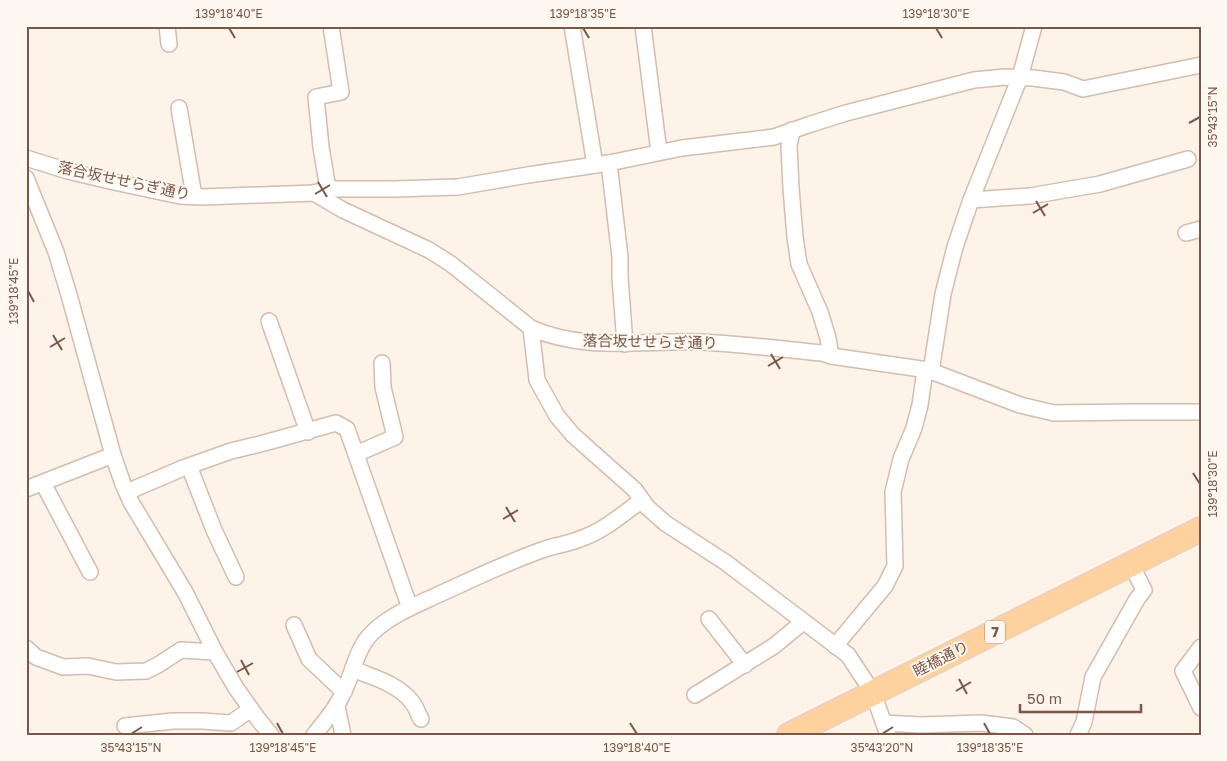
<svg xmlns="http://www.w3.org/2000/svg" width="1227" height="761" viewBox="0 0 1227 761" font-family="'Golos Text','Noto Sans JP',sans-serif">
  <rect width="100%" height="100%" fill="#fef3e8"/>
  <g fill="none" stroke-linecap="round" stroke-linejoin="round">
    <g stroke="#d4bcaf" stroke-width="18">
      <g id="street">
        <polyline points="167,26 169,44"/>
        <polyline points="572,26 595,165"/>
        <polyline points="643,26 659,152"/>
        <polyline points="179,108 194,196"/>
        <polyline points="792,130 789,146 791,188 795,237 799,264 820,312 828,338 831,356"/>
        <path d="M26,158l42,13 46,11 66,14 22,1 112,-4 29,17 86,40 22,14 80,64c54,24 113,12 169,14 41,2 81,7 122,11l9,3 97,14 92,35 34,8 78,-1h69"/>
        <polyline points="609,163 620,257 620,277 625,344"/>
        <polyline points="26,178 56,252 69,295 113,455 123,484 131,502 185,592 215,652 236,688 258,719 271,735"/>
        <polyline points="328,189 321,147 316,97 341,92 331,26"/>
        <polyline points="314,193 328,189 394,189 458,187 528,175 609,163 682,148 774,137 811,124 846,113 974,80 1005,77 1033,78 1064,82 1083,89 1201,65"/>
        <polyline points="971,200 1030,196 1100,184 1188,159"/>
        <polyline points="1186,233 1201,229"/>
        <polyline points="269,321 308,432"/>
        <polyline points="531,328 537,380 557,416 573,435 635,490 647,507 665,523 725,562 848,655 873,693 888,735"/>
        <polyline points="356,454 395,437 383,387 382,363"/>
        <polyline points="189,466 214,530 236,577"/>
        <polyline points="43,483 90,572"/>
        <polyline points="26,489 113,455"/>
        <polyline points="127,492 183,468 231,451 264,443 336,423 347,429 410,608"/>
        <polyline points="709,619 745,665"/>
        <polyline points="294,625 309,659 344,692"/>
        <polyline points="835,646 885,586 895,566 893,492 901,459 914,428 920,405 924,377 932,365 943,294 955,247 971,200 1020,77 1034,26"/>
        <polyline points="1201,647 1183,671 1201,708"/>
        <polyline points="26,648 36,657 63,667 88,666 116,672 146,671 158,665 181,650 215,652"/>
        <path d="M353,669c21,9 44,14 59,33 4,5 6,12 9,17"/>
        <polyline points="695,695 774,646 803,622"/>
        <polyline points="337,706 343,735"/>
        <polyline points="884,723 921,725 981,723 1013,727 1025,735"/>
        <polyline points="125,726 173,721 202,721 231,723 251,709"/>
        <path d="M314,735c11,-14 23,-27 30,-44 9,-18 13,-44 28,-58 19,-19 47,-29 72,-41 33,-15 66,-31 101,-43 13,-4 27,-6 40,-12 21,-8 39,-24 57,-37"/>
        <polyline points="1078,735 1084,722 1093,677 1137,599 1144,590 1131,564"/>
      </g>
    </g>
    <g stroke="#dad0cc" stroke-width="26">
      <polyline id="primary" points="789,735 1201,529"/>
    </g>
    <use href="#street" stroke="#fff" stroke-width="15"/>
    <use href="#primary" stroke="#ffd19e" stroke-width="24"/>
  </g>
  <path fill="none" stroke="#7b5649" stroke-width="2" d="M229,28l6,10M583,28l6,10M936,28l6,10M1189,123l11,-6M318,182l9,15M315,194l15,-9M1036,201l9,15M1033,213l15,-9M28,291l6,11M53,335l9,15M50,347l15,-9M771,354l9,15M768,366l15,-9M1193,473l7,11M506,507l9,15M503,519l15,-9M241,660l8,15M237,672l16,-9M959,679l8,15M956,691l15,-9M277,723l6,11M630,723l7,11M984,723l6,11M131,734l11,-7M882,734l11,-7"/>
  <g text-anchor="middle" stroke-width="4" stroke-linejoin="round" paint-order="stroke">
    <rect fill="#fff8f0" stroke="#a3877b" stroke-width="1" x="985" y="620.5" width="20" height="23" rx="4"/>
    <g font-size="14" font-weight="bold" fill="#7b5649">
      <text x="995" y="637">7</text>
    </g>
    <g font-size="15" fill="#7b5649" stroke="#fff8f0">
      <text transform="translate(124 181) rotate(12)" y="5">落合坂せせらぎ通り</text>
      <text transform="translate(650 342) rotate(1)" y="5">落合坂せせらぎ通り</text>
      <text transform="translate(941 659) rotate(-27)" y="5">睦橋通り</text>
    </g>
  </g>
  <rect width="1227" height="761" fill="none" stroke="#fff8f0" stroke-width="55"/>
  <path d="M1020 704v8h121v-8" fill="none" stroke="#7b5649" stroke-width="2.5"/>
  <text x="1027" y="704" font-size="15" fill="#7b5649" stroke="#fff8f0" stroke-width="4" paint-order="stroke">50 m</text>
  <rect x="28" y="28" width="1172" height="706" fill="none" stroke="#7b5649" stroke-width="2"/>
  <g font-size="12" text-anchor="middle" fill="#7b5649">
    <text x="229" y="18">139°18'40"E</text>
    <text x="583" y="18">139°18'35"E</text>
    <text x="936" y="18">139°18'30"E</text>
    <text transform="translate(1213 117) rotate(-90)" y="4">35°43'15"N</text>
    <text transform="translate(14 291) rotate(-90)" y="4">139°18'45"E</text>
    <text transform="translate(1213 484) rotate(-90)" y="4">139°18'30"E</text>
    <text x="131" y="752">35°43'15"N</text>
    <text x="283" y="752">139°18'45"E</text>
    <text x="637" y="752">139°18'40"E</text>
    <text x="882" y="752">35°43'20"N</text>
    <text x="990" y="752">139°18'35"E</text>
  </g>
</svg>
